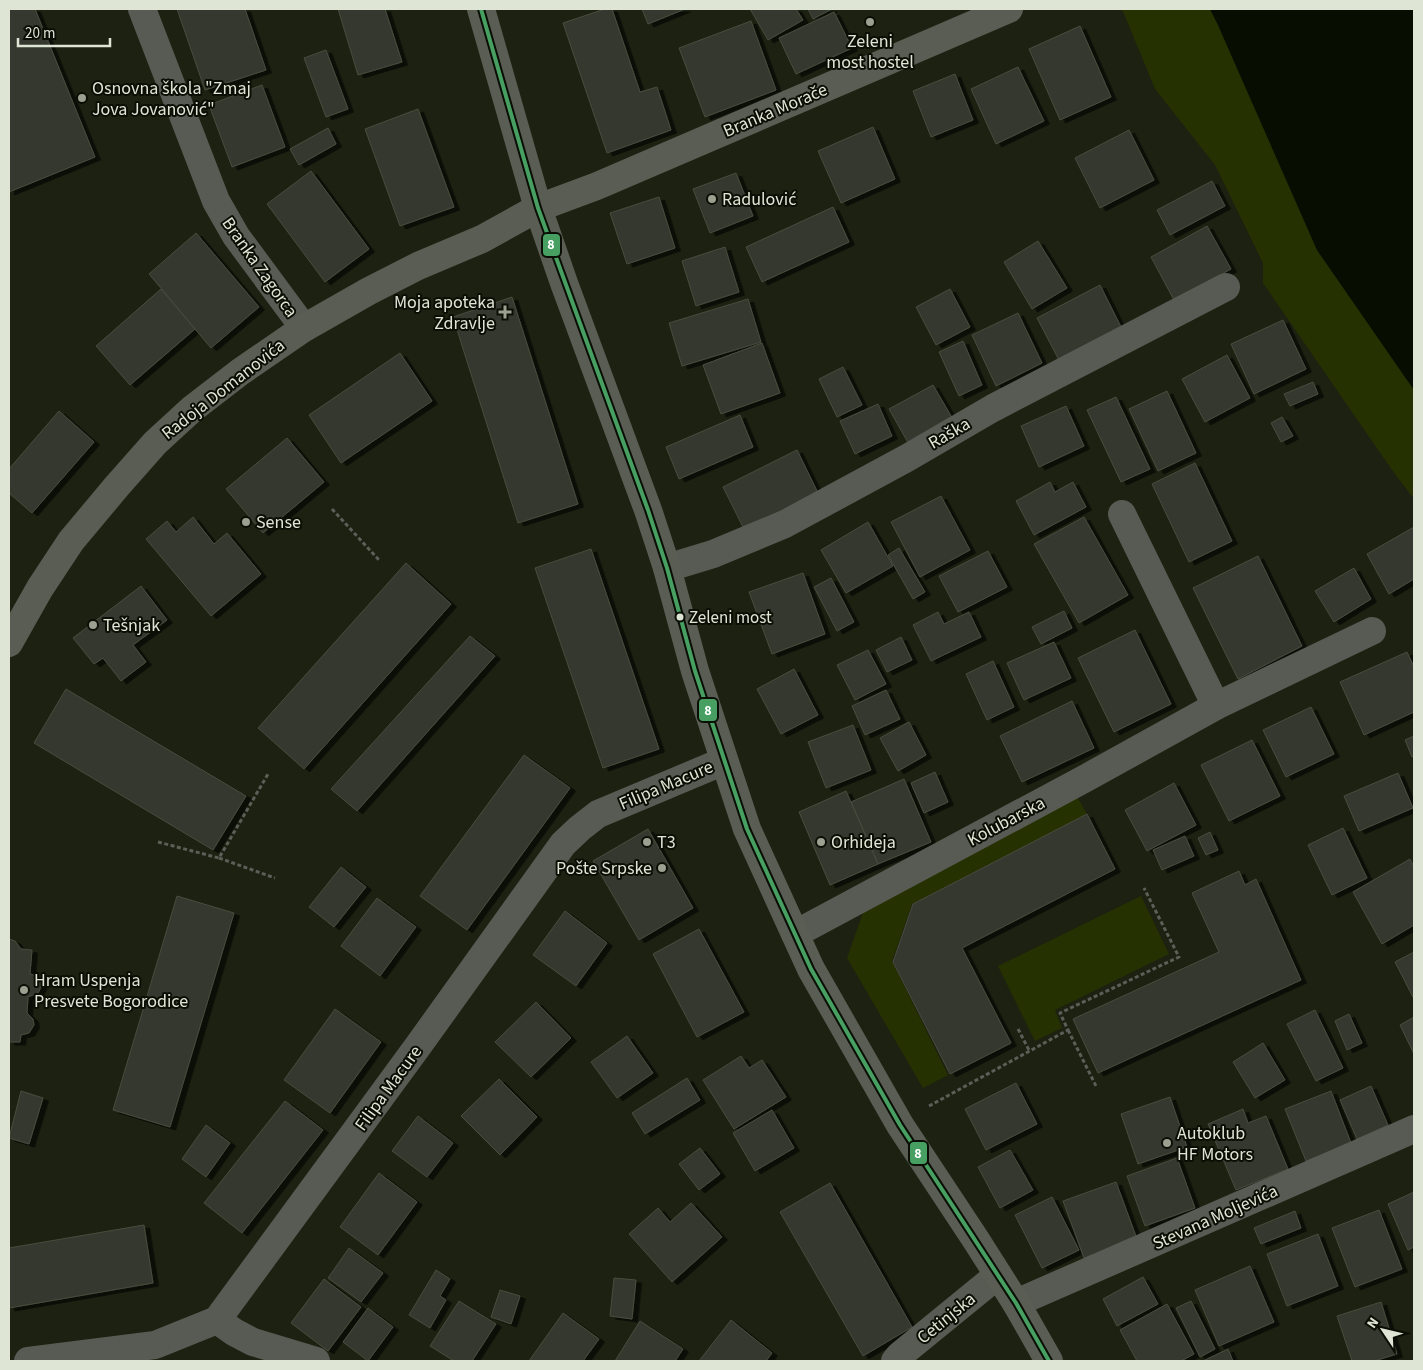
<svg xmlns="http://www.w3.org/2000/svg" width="1423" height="1370" viewBox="0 0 1423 1370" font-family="'Source Sans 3',sans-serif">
  <defs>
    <filter id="shadow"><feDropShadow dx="5.5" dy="3" stdDeviation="0" flood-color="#0009"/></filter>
  </defs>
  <rect width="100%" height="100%" fill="#1c2111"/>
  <g fill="#263102">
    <polygon points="1122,9 1210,9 1218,25 1317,250 1414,390 1414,499 1392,470 1263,283 1263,263 1215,165 1155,89"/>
    <polygon points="1076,795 1087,814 912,904 892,961 948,1075 923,1088 847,958 864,910"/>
    <polygon points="1141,896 1169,954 1055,1010 1062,1028 1035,1041 998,966"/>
  </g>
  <polygon fill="#080d02" points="1210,9 1414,9 1414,390 1317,250 1218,25"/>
  <g fill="#35392d" stroke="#484c3f" filter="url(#shadow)">
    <polygon points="9,9 35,9 95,157 9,192"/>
    <polygon points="177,9 245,9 266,70 205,90"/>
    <polygon points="338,9 385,9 402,62 358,75"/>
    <polygon points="605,9 612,9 640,92 657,87 671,130 607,153 563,23"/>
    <polygon points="642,9 685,9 648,24"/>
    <polygon points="750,9 796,9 803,20 768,40"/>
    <polygon points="808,9 832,9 813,19"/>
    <polygon points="834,12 852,48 796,74 779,38"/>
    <polygon points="751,21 776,90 705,117 679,48"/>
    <polygon points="1080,26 1111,97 1060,120 1029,49"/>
    <polygon points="326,50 348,109 326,117 304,58"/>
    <polygon points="1018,67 1044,121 996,144 971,89"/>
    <polygon points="955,74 973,120 931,137 913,91"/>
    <polygon points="262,85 285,147 232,167 209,105"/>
    <polygon points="418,109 454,207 400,226 365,129"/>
    <polygon points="873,127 895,179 841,203 818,151"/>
    <polygon points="328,128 336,144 299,165 290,149"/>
    <polygon points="1129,130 1154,180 1100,208 1075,158"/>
    <polygon points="311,171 369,249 325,282 267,204"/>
    <polygon points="736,173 753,216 710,233 693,189"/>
    <polygon points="1212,181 1225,206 1170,235 1157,210"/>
    <polygon points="659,197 675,248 627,264 610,213"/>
    <polygon points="833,207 849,242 762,282 746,247"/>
    <polygon points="1207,226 1231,269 1174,300 1151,257"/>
    <polygon points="196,233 259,307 211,348 149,274"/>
    <polygon points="1038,241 1067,288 1032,309 1004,262"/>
    <polygon points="725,247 739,292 696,306 682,261"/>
    <polygon points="1100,285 1122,329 1060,362 1037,318"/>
    <polygon points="161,289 195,329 130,385 96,346"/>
    <polygon points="950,289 970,327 936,345 916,307"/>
    <polygon points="512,297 578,504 518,523 453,317"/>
    <polygon points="748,299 761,342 682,366 669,323"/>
    <polygon points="1018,313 1042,363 996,386 972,335"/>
    <polygon points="1283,320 1306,369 1254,394 1231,344"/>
    <polygon points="963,341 982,385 959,396 939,352"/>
    <polygon points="762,343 780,393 721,414 703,365"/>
    <polygon points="400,353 432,401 341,463 309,415"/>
    <polygon points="1227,355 1250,398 1205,422 1182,379"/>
    <polygon points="843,367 862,405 837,417 819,379"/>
    <polygon points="1313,382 1318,394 1290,406 1284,394"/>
    <polygon points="933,385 954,421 910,446 889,409"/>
    <polygon points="1167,391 1196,453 1158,471 1129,409"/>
    <polygon points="1116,397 1150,469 1121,482 1087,410"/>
    <polygon points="878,404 892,436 855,454 840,421"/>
    <polygon points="1066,406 1084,446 1039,467 1021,426"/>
    <polygon points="59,411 94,442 32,513 9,493 9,469"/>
    <polygon points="740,415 753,447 679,479 666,447"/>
    <polygon points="1282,417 1293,436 1281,442 1271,423"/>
    <polygon points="287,438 324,482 263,533 226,489"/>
    <polygon points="797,450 818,493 744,529 723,487"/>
    <polygon points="1195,463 1232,541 1189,562 1152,484"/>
    <polygon points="1050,482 1055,492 1073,482 1086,507 1034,535 1016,501"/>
    <polygon points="941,496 970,550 920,577 891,522"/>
    <polygon points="193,517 214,544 227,533 261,574 211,616 146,539 167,521 176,532"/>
    <polygon points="1084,517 1128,595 1079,623 1034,544"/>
    <polygon points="868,522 893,566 846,593 821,550"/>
    <polygon points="1414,527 1414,579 1389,594 1367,554"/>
    <polygon points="899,548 925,592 913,599 888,555"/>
    <polygon points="591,549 659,749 603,768 535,568"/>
    <polygon points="988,551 1007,587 958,612 939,576"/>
    <polygon points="1258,556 1302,646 1238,679 1193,588"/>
    <polygon points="406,563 451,604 304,769 258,728"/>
    <polygon points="1354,568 1371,599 1334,622 1315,591"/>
    <polygon points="803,573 825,634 772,654 749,592"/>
    <polygon points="831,578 854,622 837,631 814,587"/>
    <polygon points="141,586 167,620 133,645 146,662 121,681 103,658 94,664 73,638"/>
    <polygon points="1064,611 1072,628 1041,644 1032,627"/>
    <polygon points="938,612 944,624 969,612 981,637 931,661 913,625"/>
    <polygon points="1135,630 1171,704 1114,732 1078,658"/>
    <polygon points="470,636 495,656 357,811 331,789"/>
    <polygon points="901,637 912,660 887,672 876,650"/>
    <polygon points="1054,642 1071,678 1024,700 1007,663"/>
    <polygon points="868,650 886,684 855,700 837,665"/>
    <polygon points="1407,652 1414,667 1414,712 1364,735 1340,682"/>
    <polygon points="993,661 1014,707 987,720 966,674"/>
    <polygon points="794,669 818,715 781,734 757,689"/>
    <polygon points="66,689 246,796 213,850 34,743"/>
    <polygon points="886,690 900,719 865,735 852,706"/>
    <polygon points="1072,701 1094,748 1022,782 1000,736"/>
    <polygon points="1311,707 1334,754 1286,777 1263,730"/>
    <polygon points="909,722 926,755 898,771 880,738"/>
    <polygon points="853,725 871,770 826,788 808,742"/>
    <polygon points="1414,736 1414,756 1412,757 1405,740"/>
    <polygon points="1252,740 1280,796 1229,821 1201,765"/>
    <polygon points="524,755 570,788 467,930 420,896"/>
    <polygon points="935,772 948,802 924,813 911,783"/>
    <polygon points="1398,773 1413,808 1359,831 1344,796"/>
    <polygon points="904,779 931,842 878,864 851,802"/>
    <polygon points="1174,783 1196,825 1147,851 1125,810"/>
    <polygon points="846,791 878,864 830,885 799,812"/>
    <polygon points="1087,814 1115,869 962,948 1011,1043 950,1074 893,962 913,904"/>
    <polygon points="1343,828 1367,878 1332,895 1308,845"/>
    <polygon points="648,829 693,908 639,940 593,861"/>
    <polygon points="1210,832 1218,850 1206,855 1198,838"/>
    <polygon points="1185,836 1194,856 1162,870 1153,850"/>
    <polygon points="1410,859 1414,867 1414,925 1382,944 1353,892"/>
    <polygon points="341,867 366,887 334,927 309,907"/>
    <polygon points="1239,871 1245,885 1256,879 1301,980 1098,1073 1073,1019 1219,952 1192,893"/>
    <polygon points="177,896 234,913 170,1127 113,1110"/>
    <polygon points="377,898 416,927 380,976 341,946"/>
    <polygon points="565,911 607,943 576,986 533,955"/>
    <polygon points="699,929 744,1012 697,1037 653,954"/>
    <polygon points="9,939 15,941 21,949 32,950 30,974 38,976 41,981 41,987 38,993 28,997 27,1013 33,1019 34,1025 29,1033 21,1035 20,1042 9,1042"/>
    <polygon points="1414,952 1414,999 1395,962"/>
    <polygon points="536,1002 571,1038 531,1077 495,1042"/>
    <polygon points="335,1009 381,1042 330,1113 284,1080"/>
    <polygon points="1315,1010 1343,1068 1316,1081 1287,1024"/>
    <polygon points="1349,1014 1362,1043 1347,1050 1335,1021"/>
    <polygon points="1414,1017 1414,1054 1400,1025"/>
    <polygon points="627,1036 653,1073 617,1098 591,1062"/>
    <polygon points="1263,1043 1285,1080 1255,1098 1233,1062"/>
    <polygon points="741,1056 749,1068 762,1060 786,1097 734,1129 703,1080"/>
    <polygon points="687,1078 700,1100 645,1134 632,1113"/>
    <polygon points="499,1079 537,1117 500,1155 461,1116"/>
    <polygon points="1016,1083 1037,1124 986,1150 965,1109"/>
    <polygon points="1371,1086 1388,1125 1357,1139 1340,1100"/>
    <polygon points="21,1091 43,1098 29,1144 9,1138"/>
    <polygon points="1331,1091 1351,1143 1306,1161 1285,1109"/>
    <polygon points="1170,1097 1187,1147 1138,1164 1121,1114"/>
    <polygon points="285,1101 323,1130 242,1233 204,1203"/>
    <polygon points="1243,1109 1248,1123 1266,1116 1288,1169 1236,1190 1208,1124"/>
    <polygon points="772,1110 794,1148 755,1171 733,1133"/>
    <polygon points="418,1116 453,1143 427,1177 392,1151"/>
    <polygon points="206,1125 230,1143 206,1177 182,1159"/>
    <polygon points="700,1148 720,1174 699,1190 679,1164"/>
    <polygon points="1010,1150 1033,1190 1000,1208 978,1167"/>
    <polygon points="1177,1158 1195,1208 1145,1226 1127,1176"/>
    <polygon points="379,1173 417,1202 378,1255 340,1227"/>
    <polygon points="1116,1182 1137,1239 1084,1258 1063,1201"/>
    <polygon points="830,1183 912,1327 863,1356 780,1212"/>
    <polygon points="1414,1192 1414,1247 1408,1250 1388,1204"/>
    <polygon points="1052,1197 1079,1250 1042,1268 1015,1215"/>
    <polygon points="691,1203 722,1237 672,1282 629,1234 658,1208 670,1222"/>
    <polygon points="1379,1210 1402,1269 1355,1287 1332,1228"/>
    <polygon points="1295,1211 1301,1228 1261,1244 1254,1228"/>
    <polygon points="144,1225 153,1283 9,1308 9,1248"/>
    <polygon points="1318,1234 1338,1286 1287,1306 1267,1254"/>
    <polygon points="349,1248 383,1273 361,1302 328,1278"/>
    <polygon points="1250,1266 1274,1322 1219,1346 1195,1290"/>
    <polygon points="436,1270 450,1279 440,1296 446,1300 430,1328 409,1315"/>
    <polygon points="1143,1277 1158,1304 1117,1326 1103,1299"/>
    <polygon points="614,1278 636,1280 632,1319 610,1316"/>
    <polygon points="324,1279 361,1307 328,1351 291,1323"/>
    <polygon points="500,1290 520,1296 511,1324 491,1317"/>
    <polygon points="459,1301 496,1324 472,1361 454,1361 430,1346"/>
    <polygon points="1191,1301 1215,1349 1200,1357 1176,1308"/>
    <polygon points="1381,1302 1397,1354 1374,1361 1352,1361 1337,1316"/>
    <polygon points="1167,1304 1194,1354 1181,1361 1137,1361 1120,1330"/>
    <polygon points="368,1308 393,1327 368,1361 343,1342"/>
    <polygon points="563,1313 599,1339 583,1361 529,1361"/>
    <polygon points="731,1320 772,1353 766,1361 699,1361"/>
    <polygon points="640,1321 683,1349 675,1361 615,1361"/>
    <polygon points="1228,1349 1233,1361 1203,1361"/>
  </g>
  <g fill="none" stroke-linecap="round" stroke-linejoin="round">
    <g stroke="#5c5e58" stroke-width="3" stroke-dasharray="4 2.5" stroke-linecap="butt">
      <polyline points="332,509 379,560"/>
      <polyline points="158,842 219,858 268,774"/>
      <polyline points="219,858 275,878"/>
      <polyline points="1018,1029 1030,1052"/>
      <polyline points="1068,1030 1097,1088"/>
      <polyline points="929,1106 1068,1030 1060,1013 1179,957 1144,888"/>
    </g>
    <g stroke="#585b54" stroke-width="28">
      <polyline points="142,9 216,201 236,236 304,328"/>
      <polyline points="1122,514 1216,706"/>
      <polyline points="667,568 713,554 785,524 907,458 993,408 1226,287"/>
      <polyline points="795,934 1086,778 1216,706 1372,631"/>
      <polyline points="1016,1303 1414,1129"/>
      <polyline points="217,1320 234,1332 253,1342 316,1361"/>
      <polyline points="28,1361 155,1345 217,1320 418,1046 563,844 580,828 598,814 724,761"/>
      <polyline points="895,1361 900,1355 998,1275"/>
    </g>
    <g stroke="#5a5d54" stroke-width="28">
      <polyline points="481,9 538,208 564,283 648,510 667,568 695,671 747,829 811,969 900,1125 976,1240 1016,1303 1049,1361"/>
      <polyline points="9,643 40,588 71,541 117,486 155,443 192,409 240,372 304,328 369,291 418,266 482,239 538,208 597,186 1009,9"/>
    </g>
    <g stroke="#0a0e04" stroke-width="8">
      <polyline id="bus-1" points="481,9 538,208 648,510 667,568 695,671 747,829 811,969 900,1125 1016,1303 1049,1361"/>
    </g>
    <use href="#bus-1" stroke="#47a062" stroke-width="4"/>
  </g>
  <g fill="#9ba090" stroke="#0a0e04" stroke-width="2">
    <circle cx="870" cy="22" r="5"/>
    <circle cx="82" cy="98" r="5"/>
    <circle cx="712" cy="199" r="5"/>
    <path d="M502.5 304.5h5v5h5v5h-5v5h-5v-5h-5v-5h5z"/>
    <circle cx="246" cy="522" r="5"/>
    <circle cx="93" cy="625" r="5"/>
    <circle cx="647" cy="842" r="5"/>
    <circle cx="821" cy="842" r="5"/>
    <circle cx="662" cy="868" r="5"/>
    <circle cx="24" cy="990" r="5"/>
    <circle cx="1167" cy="1143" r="5"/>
  </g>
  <circle fill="#dfe5d5" stroke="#0a0e04" stroke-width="2" cx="680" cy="617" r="4.5"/>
  <g text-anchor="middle" stroke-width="4" stroke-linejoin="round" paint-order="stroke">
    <g font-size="17" fill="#dfe5d5" stroke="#0a0e04" text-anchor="start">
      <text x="689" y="623">Zeleni most</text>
    </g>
    <g font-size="18" fill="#dfe5d5" stroke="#0a0e04" text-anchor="start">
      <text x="870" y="47" text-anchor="middle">Zeleni<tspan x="870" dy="21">most hostel</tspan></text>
      <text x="92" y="94">Osnovna škola "Zmaj<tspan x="92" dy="21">Jova Jovanović"</tspan></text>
      <text x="722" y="205">Radulović</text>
      <text x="495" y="308" text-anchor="end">Moja apoteka<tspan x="495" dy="21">Zdravlje</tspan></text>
      <text x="256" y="528">Sense</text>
      <text x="103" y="631">Tešnjak</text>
      <text x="657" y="848">T3</text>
      <text x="831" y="848">Orhideja</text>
      <text x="652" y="874" text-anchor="end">Pošte Srpske</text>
      <text x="34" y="986">Hram Uspenja<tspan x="34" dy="21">Presvete Bogorodice</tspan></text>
      <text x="1177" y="1139">Autoklub<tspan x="1177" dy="21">HF Motors</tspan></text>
    </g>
    <g font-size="18" fill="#dfe5d5" stroke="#0a0e04">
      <text transform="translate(775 110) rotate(-23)" y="6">Branka Morače</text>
      <text transform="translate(260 267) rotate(55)" y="6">Branka Zagorca</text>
      <text transform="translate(223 389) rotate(-38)" y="6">Radoja Domanovića</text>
      <text transform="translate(949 433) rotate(-30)" y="6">Raška</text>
      <text transform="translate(666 785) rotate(-23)" y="6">Filipa Macure</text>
      <text transform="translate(1006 821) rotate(-28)" y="6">Kolubarska</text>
      <text transform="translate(388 1088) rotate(-54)" y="6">Filipa Macure</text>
      <text transform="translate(1215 1217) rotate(-24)" y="6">Stevana Moljevića</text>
      <text transform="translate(946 1318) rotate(-39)" y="6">Cetinjska</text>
    </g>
  </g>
  <g stroke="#0a0e04" stroke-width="2">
    <rect x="542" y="233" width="19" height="24" rx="5" fill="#47a062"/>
    <rect x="698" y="698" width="20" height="24" rx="5" fill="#47a062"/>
    <rect x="909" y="1141" width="19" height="24" rx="5" fill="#47a062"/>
  </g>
  <g font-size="14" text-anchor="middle" font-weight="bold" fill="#fff">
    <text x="551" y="249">8</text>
    <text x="708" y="715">8</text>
    <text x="918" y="1158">8</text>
  </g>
  <rect width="1423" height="1370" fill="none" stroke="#dfe5d5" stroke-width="20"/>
  <g transform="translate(1383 1330) rotate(305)" stroke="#0a0e04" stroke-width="4" paint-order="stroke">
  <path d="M0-4L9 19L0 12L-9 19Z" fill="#dfe5d5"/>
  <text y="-8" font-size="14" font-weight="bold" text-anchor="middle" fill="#dfe5d5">N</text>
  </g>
  <path d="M18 38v8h92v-8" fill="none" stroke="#dfe5d5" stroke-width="2.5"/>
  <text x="25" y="38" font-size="15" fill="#dfe5d5" stroke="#0a0e04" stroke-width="4" paint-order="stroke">20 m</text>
</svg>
